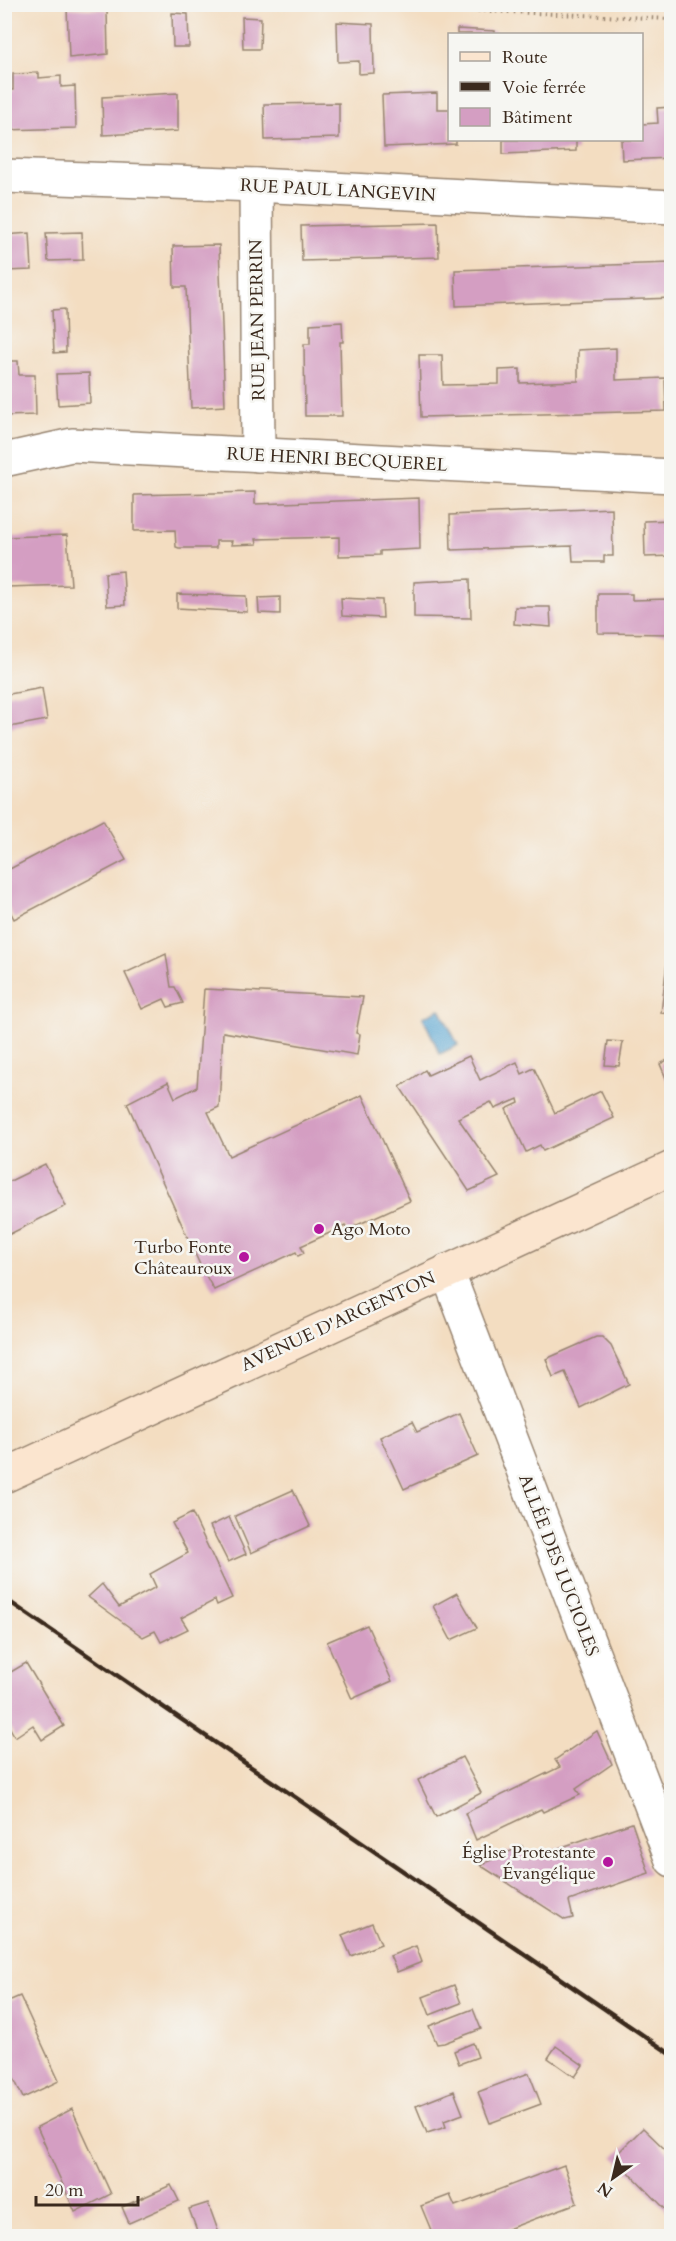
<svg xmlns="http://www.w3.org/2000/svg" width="676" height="2241" viewBox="0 0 676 2241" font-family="Cardo,serif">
  <rect width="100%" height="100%" fill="#f6f6f2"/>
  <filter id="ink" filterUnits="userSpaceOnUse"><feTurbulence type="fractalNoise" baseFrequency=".0167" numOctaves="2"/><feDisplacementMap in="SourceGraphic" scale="12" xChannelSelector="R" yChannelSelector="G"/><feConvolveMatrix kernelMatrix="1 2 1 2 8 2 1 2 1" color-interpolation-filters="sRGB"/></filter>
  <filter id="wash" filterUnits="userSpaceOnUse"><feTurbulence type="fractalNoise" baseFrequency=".008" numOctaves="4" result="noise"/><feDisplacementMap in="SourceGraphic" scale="24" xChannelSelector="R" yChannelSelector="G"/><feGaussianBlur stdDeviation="1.35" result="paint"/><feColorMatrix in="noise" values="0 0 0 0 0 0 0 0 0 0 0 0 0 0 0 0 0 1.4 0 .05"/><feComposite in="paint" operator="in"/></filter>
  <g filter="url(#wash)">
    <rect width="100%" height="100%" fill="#f3ddc1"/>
    <polygon fill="#59a4d1" stroke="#4a6778" stroke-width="1.5" points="440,1009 458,1045 440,1054 423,1017"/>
    <g id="blocks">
      <g fill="#d49ec2">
        <polygon points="67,8 107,10 108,54 69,58"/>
        <polygon points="172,13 188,14 189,47 173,47"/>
        <polygon points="242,17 261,18 260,49 243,49"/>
        <polygon points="337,22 373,24 374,73 359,74 359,61 338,62"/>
        <polygon points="457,29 495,31 495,34 457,34"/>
        <polygon points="39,73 39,78 61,76 61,87 75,86 76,128 5,130 5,90 13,90 13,74"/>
        <polygon points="178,93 178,131 103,135 102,97"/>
        <polygon points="437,93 437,109 450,109 450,140 456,140 456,144 384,147 382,95"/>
        <polygon points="339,103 339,138 265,140 264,104"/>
        <polygon points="672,107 672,158 622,160 621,140 642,140 642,124 658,123 657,108"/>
        <polygon points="503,140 576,140 576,151 503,154"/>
        <polygon points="438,223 439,257 302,261 301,226"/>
        <polygon points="82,232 83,260 48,261 46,233"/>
        <polygon points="30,233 32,270 4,271 4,235"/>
        <polygon points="219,245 225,406 191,408 186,287 174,287 173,246"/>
        <polygon points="672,263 672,298 456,306 455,270"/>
        <polygon points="65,309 66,352 54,353 52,310"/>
        <polygon points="342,322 343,342 340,342 342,416 305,416 304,344 310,344 310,324"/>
        <polygon points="616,348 616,380 665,378 666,411 421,417 419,355 442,355 443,385 499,384 499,370 520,369 520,383 578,381 578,350"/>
        <polygon points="4,361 18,361 19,375 35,375 36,415 4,416"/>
        <polygon points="89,373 90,403 58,405 56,374"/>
        <polygon points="255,492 255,504 419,498 420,549 380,551 380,555 339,556 339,537 256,539 257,544 231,545 232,541 216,541 216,548 179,548 176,547 175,530 134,531 134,495"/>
        <polygon points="612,508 613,556 604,556 604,562 573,562 572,546 451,550 450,515"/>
        <polygon points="672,520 672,556 645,557 644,521"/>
        <polygon points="67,535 71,585 6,587 4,537"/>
        <polygon points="123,571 125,605 107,606 105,573"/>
        <polygon points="470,579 471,618 414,617 414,582"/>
        <polygon points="177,594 246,596 247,612 177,608"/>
        <polygon points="598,594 632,594 632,600 669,599 671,634 598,633"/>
        <polygon points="280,597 280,614 259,613 258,598"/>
        <polygon points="341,598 382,600 383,618 342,616"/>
        <polygon points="515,607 550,607 551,627 514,624"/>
        <polygon points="42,688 47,720 4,728 4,695"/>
        <polygon points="103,820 126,860 14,919 4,899 4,872"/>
        <polygon points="670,937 672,937 672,1014 661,1013"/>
        <polygon points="166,954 171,987 175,987 183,1003 168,1007 164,999 142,1009 125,973"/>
        <polygon points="204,989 363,997 356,1033 360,1034 357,1055 223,1032 219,1107 208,1112 229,1156 362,1095 410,1201 353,1227 354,1230 348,1232 345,1226 301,1246 304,1253 298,1256 296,1252 214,1290 201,1267 127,1103 168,1082 175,1098 197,1087"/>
        <polygon points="608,1041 623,1042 619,1066 605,1065"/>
        <polygon points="469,1056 480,1080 517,1062 522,1074 534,1068 555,1113 601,1091 614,1118 543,1151 540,1145 526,1152 506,1109 519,1103 518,1099 495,1109 491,1102 458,1118 499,1177 469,1191 400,1087 425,1070 428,1075"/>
        <polygon points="671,1058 671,1090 660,1064"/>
        <polygon points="45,1164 66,1206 4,1237 4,1184"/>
        <polygon points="596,1337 602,1337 611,1346 629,1384 581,1408 565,1372 553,1377 546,1359"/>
        <polygon points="459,1413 478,1456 404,1489 380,1437 412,1422 417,1432"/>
        <polygon points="293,1490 310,1526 251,1553 235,1516"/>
        <polygon points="192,1513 232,1598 217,1605 215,1600 181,1618 188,1629 161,1642 155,1631 143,1637 88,1597 102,1584 119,1607 156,1587 150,1574 188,1553 172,1523"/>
        <polygon points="229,1517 246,1554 228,1562 210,1526"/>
        <polygon points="457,1593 477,1628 451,1640 433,1606"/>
        <polygon points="367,1625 392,1681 352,1699 327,1642"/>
        <polygon points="26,1663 64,1726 42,1740 33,1725 15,1737 6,1721 4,1722 4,1676"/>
        <polygon points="597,1731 612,1764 576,1789 580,1795 543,1812 541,1809 476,1840 465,1813 560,1767 555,1760"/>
        <polygon points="462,1757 481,1793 436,1817 418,1780"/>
        <polygon points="632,1823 649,1873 569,1901 573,1918 565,1920 480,1865 522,1846 527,1859"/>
        <polygon points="372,1923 381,1944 351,1956 342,1935"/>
        <polygon points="416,1946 422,1962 397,1972 390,1956"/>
        <polygon points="454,1985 461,2003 430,2015 423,1997"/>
        <polygon points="20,1996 59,2081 23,2098 4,2057 4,2003"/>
        <polygon points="473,2009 481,2029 444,2043 437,2044 429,2026"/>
        <polygon points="473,2043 478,2057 459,2064 454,2051"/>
        <polygon points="556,2046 583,2065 575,2077 548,2058"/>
        <polygon points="529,2073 541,2104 490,2123 478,2092"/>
        <polygon points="454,2091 463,2114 444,2121 446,2127 427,2133 416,2106"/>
        <polygon points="72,2109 111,2194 75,2212 37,2127"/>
        <polygon points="643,2128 672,2156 672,2216 614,2157"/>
        <polygon points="564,2165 577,2203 508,2229 511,2236 415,2236 431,2230 421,2206 450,2195 455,2206"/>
        <polygon points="171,2185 179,2201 129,2223 122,2207"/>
        <polygon points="208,2203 220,2236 199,2236 189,2209"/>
      </g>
    </g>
  </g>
  <g filter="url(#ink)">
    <use href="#blocks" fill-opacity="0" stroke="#978470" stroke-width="1.5"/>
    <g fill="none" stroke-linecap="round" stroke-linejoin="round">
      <g stroke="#978470" stroke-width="36">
        <g id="street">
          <polyline points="4,176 256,185 672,207"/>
          <polyline points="256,185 258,455"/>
          <polyline points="4,460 72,445 672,476"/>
          <polyline points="447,1271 672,1860"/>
        </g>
      </g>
      <g stroke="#978470" stroke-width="36">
        <polyline id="secondary" points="4,1476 672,1168"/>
      </g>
      <polyline stroke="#978470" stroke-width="4" stroke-dasharray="1.5 4.5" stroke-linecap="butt" points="322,4 672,19"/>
      <use href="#street" stroke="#fff" stroke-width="33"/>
      <use href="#secondary" stroke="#fbe5cf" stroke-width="33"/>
      <polyline stroke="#3b2a1e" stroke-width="4.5" points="4,1598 672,2055"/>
    </g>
  </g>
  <g fill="#b5179e" stroke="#f6f6f2" stroke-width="2">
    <circle cx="319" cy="1229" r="6"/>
    <circle cx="244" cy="1257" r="6"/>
    <circle cx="608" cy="1862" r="6"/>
  </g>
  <g text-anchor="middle" stroke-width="5" stroke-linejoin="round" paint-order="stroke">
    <g font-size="18" fill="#3b2a1e" stroke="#f6f6f2">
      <text transform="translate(338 190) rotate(3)" y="6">RUE PAUL LANGEVIN</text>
      <text transform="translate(257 320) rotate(-91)" y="6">RUE JEAN PERRIN</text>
      <text transform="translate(337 459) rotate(3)" y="6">RUE HENRI BECQUEREL</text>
      <text transform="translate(338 1321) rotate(-25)" y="6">AVENUE D'ARGENTON</text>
      <text transform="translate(559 1565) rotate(69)" y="6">ALLÉE DES LUCIOLES</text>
    </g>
    <g font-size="18" fill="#3b2a1e" stroke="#f6f6f2" text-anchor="end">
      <text x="331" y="1235" text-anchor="start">Ago Moto</text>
      <text x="232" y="1253">Turbo Fonte<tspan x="232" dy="21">Châteauroux</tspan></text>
      <text x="596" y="1858">Église Protestante<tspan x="596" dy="21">Évangélique</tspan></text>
    </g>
  </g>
  <rect width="676" height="2241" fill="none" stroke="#f6f6f2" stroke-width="24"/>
  <rect x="448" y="33" width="195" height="108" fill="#f6f6f2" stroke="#aba49d" stroke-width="1.5"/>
  <rect x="460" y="52" width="30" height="9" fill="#fbe5cf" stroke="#aba49d" stroke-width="1.5"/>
  <text x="502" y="63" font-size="18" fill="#3b2a1e">Route</text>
  <rect x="460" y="82" width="30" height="9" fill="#3b2a1e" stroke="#aba49d" stroke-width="1.5"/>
  <text x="502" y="93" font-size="18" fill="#3b2a1e">Voie ferrée</text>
  <rect x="460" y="108" width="30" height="18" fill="#d49ec2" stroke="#aba49d" stroke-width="1.5"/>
  <text x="502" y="123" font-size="18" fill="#3b2a1e">Bâtiment</text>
  <g transform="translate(613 2178) rotate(214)" stroke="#f6f6f2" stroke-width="4.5" paint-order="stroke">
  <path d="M0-4.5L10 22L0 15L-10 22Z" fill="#3b2a1e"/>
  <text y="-9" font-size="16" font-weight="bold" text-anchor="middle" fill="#3b2a1e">N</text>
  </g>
  <path d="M36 2196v9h102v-9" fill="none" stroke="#3b2a1e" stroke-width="3"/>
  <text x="45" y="2196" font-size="18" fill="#3b2a1e" stroke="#f6f6f2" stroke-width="4.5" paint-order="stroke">20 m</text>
</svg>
